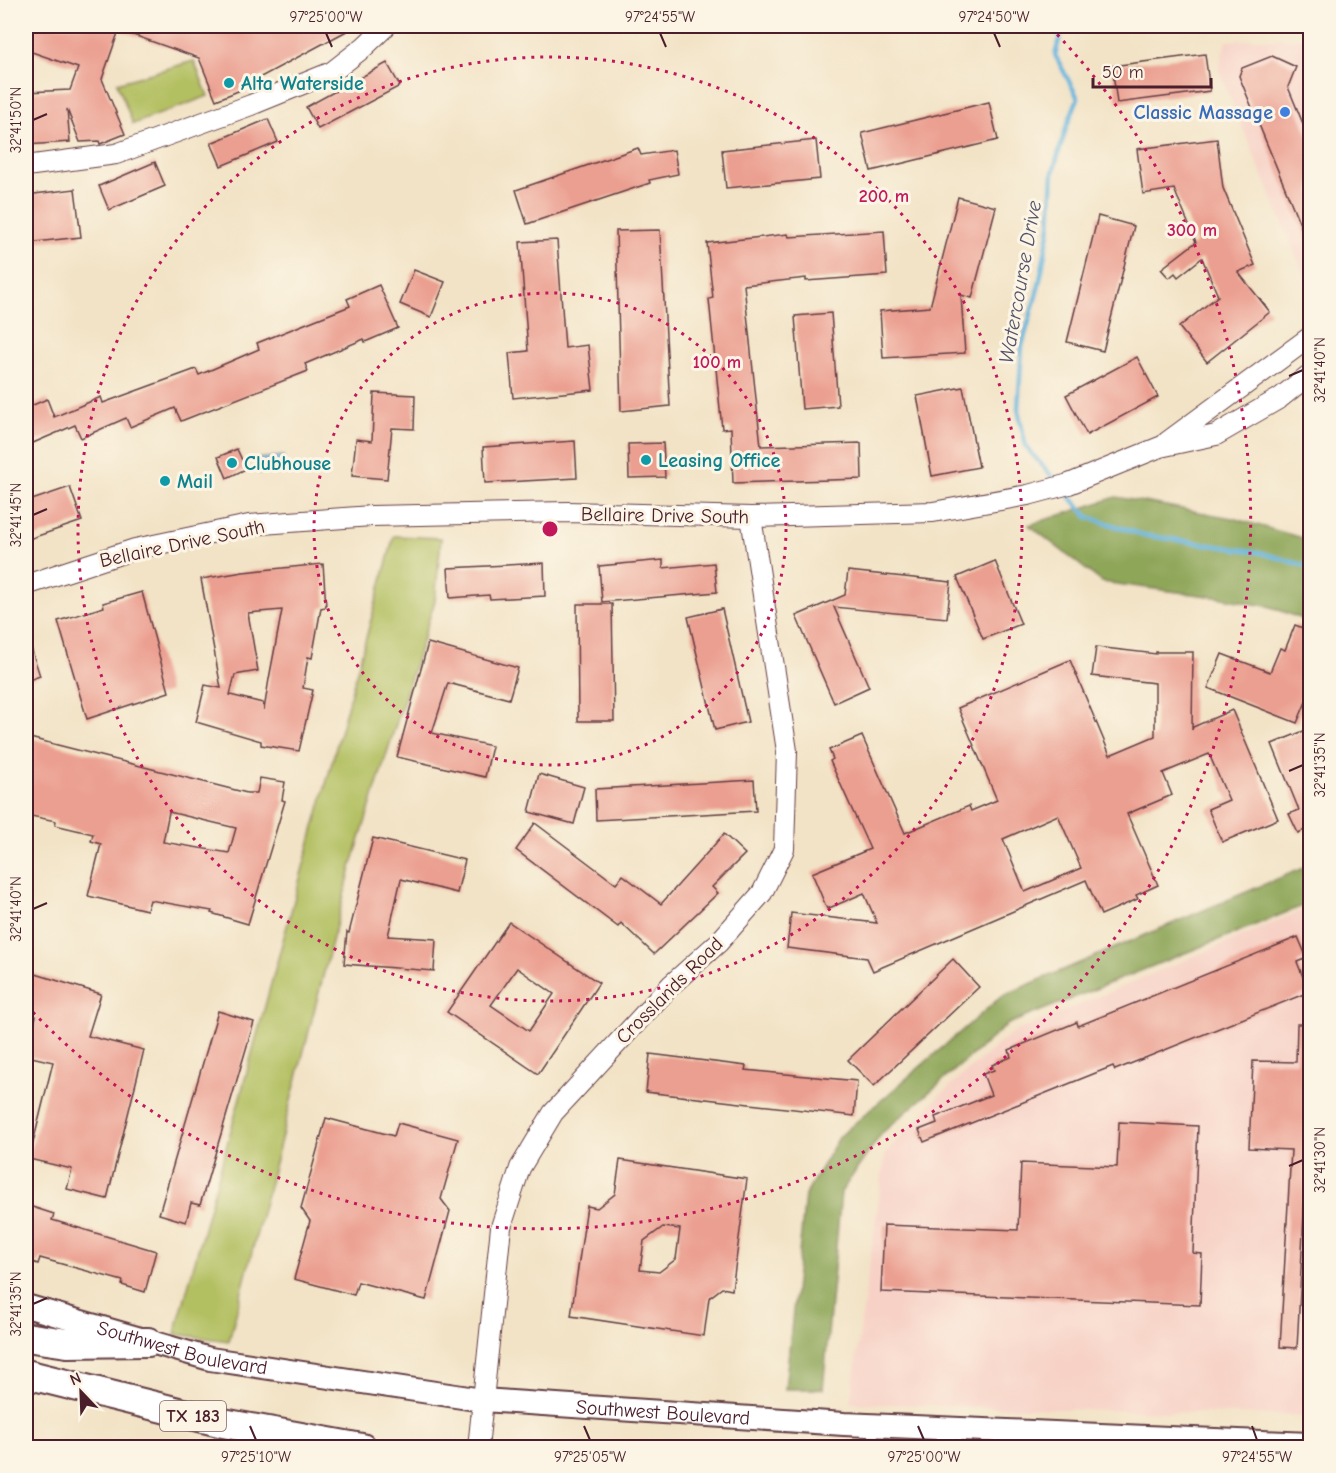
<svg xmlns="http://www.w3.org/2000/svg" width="1336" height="1473" viewBox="0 0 1336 1473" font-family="'Comic Neue',sans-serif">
  <rect width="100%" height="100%" fill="#fcf5e5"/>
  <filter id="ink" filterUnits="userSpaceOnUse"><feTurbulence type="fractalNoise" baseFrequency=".0167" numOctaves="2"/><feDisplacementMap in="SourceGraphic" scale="12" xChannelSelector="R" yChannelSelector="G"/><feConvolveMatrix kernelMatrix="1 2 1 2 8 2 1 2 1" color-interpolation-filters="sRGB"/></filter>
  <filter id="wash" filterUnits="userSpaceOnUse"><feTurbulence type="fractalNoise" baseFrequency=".008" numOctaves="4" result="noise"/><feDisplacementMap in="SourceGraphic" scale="24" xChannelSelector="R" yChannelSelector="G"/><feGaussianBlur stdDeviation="1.35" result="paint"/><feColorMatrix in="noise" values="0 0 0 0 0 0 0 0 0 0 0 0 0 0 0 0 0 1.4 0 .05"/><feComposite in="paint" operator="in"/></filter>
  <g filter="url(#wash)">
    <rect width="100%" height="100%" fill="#f2e3c6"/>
    <g fill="#f7d1c6">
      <polygon points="1252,39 1310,39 1310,289 1218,69 1226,41"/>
      <polygon points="1310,907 1310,1416 850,1403 885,1154 940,1095 1010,1034"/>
    </g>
    <g fill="#b3c062" stroke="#7e7046" stroke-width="1.5">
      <polygon points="194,61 208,96 133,124 117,83"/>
      <polygon points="394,536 441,538 435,600 352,864 229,1341 175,1334"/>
    </g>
    <g fill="#8ea658" stroke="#6c6242" stroke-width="1.5">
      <polygon points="1116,497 1232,518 1310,540 1310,622 1271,607 1223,598 1102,582 1029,525"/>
      <polygon points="1310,865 1310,903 1008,1024 882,1133 841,1192 823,1389 785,1389 805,1195 840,1136 1002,996"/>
    </g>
    <polygon fill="#61b2dc" stroke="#566884" stroke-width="1.5" points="283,456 285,469 259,473 258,459"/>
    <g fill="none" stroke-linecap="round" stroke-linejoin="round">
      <g stroke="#61b2dc" stroke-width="4.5">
        <polyline points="1057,482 1026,447 1018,409 1022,346 1039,285 1050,227 1053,172 1066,128 1078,98 1055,55 1063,26"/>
        <polyline points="1064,490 1088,517 1143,535 1258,552 1310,567"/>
      </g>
    </g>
    <g id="blocks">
      <g fill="#eb9f90" fill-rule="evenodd">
        <polygon points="26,26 356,26 242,87 243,89 216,100 199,58 119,30 102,79 125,134 100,144 99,141 80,142 67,109 70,142 26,145 26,92 70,90 78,68 26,50"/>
        <polygon points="1205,54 1210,91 1117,103 1112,66"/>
        <polygon points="1272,56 1296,67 1288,87 1311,143 1311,251 1239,76 1242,68"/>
        <polygon points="387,63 400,86 318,129 306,107"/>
        <polygon points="989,102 998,140 871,171 862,133"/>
        <polygon points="268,119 278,142 221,166 211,143"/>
        <polygon points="1217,139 1223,188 1255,265 1238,272 1270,312 1207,362 1179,327 1218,296 1202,258 1178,277 1175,273 1169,278 1161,269 1196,242 1174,189 1143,194 1137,149"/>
        <polygon points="816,140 820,179 726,188 722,150"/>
        <polygon points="638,148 641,155 674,150 678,174 649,180 650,183 527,224 516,190"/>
        <polygon points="155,162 165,186 109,210 99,186"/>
        <polygon points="75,189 81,237 26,243 26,195"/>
        <polygon points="958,197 996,207 972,298 961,295 965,353 883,358 880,311 930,307"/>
        <polygon points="1098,216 1134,226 1103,351 1067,342"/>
        <polygon points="660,230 670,406 621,411 616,231"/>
        <polygon points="884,231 887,275 806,281 806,278 744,285 761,446 861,443 862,479 733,483 731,428 722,429 709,299 713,298 707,243 788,234 789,237"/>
        <polygon points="557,240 565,348 588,345 593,390 513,398 509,353 528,351 520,242"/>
        <polygon points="414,270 445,282 431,317 400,304"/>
        <polygon points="379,285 398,328 365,342 364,339 305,364 308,371 181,421 175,408 130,427 126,418 81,438 75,425 26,446 26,408 47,399 54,417 101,397 103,403 196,369 199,375 259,349 257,343 350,306 347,299"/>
        <polygon points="831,313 838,406 802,409 795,316"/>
        <polygon points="1137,357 1158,397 1087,435 1066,395"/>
        <polygon points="963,387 979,467 932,476 917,396"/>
        <polygon points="374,393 415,395 414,429 392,428 387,479 352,476 356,439 372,441"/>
        <polygon points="575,441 577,478 485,483 483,447"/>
        <polygon points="663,443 665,477 629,478 628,444"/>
        <polygon points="237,449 246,469 227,478 218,457"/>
        <polygon points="70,487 82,521 26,540 26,502"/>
        <polygon points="663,560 663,568 714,563 717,592 602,602 599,566"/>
        <polygon points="995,561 1021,624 983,639 957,577"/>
        <polygon points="544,563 545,596 490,599 489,595 450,598 448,568"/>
        <path d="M323,564l3,43 -5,1 -9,50 -4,-1 -5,31 10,2 -14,61 -38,-6v-4l-65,-19 9,-37 16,3 -20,-109 42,-7zM282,610l-13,69 -5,31 -1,-7 -33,-8 5,-20 23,-4 -10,-58z"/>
        <polygon points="848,571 951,582 947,618 834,607 869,687 834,703 796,616 845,595"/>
        <polygon points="142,592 169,692 87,719 58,621 104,607 103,603"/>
        <polygon points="577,604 612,604 614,721 578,721"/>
        <polygon points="722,609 748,722 715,730 688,617"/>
        <polygon points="1295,625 1311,631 1311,690 1297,723 1208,688 1222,654 1270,672 1280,648 1285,650"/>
        <polygon points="28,638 40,676 26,681 26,639"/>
        <polygon points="428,643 518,668 509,699 448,683 432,733 492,746 485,777 397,757"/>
        <path d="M1096,647l60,7v-2h37l-1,78 1,-3 39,-17 46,109 -56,23 -14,-33 21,-9 -20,-46 -46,19 9,22 -45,19 31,71 -22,10 2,4 -37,16 -15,-35 -213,91 -6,-13 -80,-10 4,-35 86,10 -13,-30 -37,16 -15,-36 58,-24 -40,-88 3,-2 -4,-9 33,-14 43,97 64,-27 2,5 26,-11 -39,-92 112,-48 40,95 45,-19v-53l-63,-7zM1058,815l23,53 -56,24 -22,-53z"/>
        <polygon points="1306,730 1311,742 1310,838 1307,829 1298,833 1289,814 1299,810 1272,744"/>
        <path d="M26,737l221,56h10l3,-15 25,4 -3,18 3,1 -37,123 -37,-11 1,-2 -62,-11 -3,10 -59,-14 13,-52 -10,-3 2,-7 -38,-9 1,-4 -30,-6zM169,812l67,16 -7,25 -66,-11z"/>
        <polygon points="539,774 584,787 574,824 529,812"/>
        <polygon points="754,780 756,811 596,820 595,789"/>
        <polygon points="535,823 616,884 623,875 661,904 724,834 745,854 712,887 718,893 654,954 621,923 618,927 516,850"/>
        <polygon points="373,838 465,860 457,893 401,879 388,936 436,939 434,971 344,964 347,932 349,933"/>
        <path d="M509,922l90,61 -61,91 -91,-62zM517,968l37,26 -25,37 -38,-26z"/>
        <polygon points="1298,937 1307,958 1297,962 1309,992 1115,1070 1113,1066 924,1142 919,1130 937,1123 935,1117 991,1095 983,1074 994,1070 992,1065 1011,1057 1009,1050 1077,1022 1078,1026"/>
        <polygon points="953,959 979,987 874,1086 848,1060"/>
        <polygon points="26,971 101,994 88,1036 144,1050 107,1199 67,1189 72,1169 29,1159 53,1062 27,1056 36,1016 26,1013"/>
        <polygon points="218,1011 254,1022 200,1205 191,1203 186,1222 159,1214"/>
        <polygon points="1297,1024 1311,1024 1311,1078 1297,1348 1280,1347 1291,1150 1249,1148 1253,1061 1296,1062"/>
        <polygon points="650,1054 746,1066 745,1070 857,1081 854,1116 646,1092"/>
        <polygon points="326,1118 394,1136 398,1123 458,1139 441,1199 450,1211 426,1300 358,1282 354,1295 294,1279 310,1221 301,1208"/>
        <polygon points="1119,1122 1198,1126 1193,1253 1202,1254 1200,1305 881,1292 884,1225 1018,1230 1021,1163 1117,1167"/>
        <path d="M620,1160l127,19 -15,111 -10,-2 -13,10 -5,38 -133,-20 16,-110 10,2 18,-14zM663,1227l17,2 -4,30 -17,13 -19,-2 4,-29z"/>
        <polygon points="26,1205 54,1214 52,1220 156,1251 145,1292 122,1285 123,1281 40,1258 38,1264 26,1260"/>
      </g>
    </g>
  </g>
  <g filter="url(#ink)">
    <use href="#blocks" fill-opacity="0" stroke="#633c42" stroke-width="1.5"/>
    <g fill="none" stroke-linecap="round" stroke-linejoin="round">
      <g stroke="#633c42" stroke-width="22">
        <g id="tertiary">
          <polyline points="26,166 116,154 251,105 332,72 364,47 386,26"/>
          <polyline points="1167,442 1310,337"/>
          <polyline points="26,585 135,549 249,525 371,516 568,512 751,517 933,512 1028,495 1069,484 1160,447 1216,435 1280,398 1310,374"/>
          <polyline points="478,1448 501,1227 520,1168 553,1113 671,985 719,942 762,893 784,849 787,751 751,517"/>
        </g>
      </g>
      <g stroke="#633c42" stroke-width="26">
        <g id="secondary">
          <path id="s1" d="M26,1306l184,53 272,41 362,24 466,20"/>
        </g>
      </g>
      <g stroke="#633c42" stroke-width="32">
        <g id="motorway">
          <polyline points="26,1337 67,1343 148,1342"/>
          <polyline points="26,1374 223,1423 362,1448"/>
        </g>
      </g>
      <use href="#tertiary" stroke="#fff" stroke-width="20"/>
      <use href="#secondary" stroke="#fff" stroke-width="22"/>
      <use href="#motorway" stroke="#fff" stroke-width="28"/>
    </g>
  </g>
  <path fill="none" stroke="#4a1f2b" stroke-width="2" d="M326,33l6,14M660,33l6,14M994,33l6,14M33,120l14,-6M1289,376l14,-6M33,515l14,-6M1289,771l14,-6M33,909l14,-6M1289,1166l14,-6M33,1304l14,-6M250,1426l6,14M584,1426l6,14M918,1426l6,14M1252,1426l5,14"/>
  <g fill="none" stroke="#c2185b" stroke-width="3" stroke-dasharray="3 6">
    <circle cx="550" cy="529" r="236"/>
    <circle cx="550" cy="529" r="472"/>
    <path d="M1051 28A708 708 0 1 1 28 1007"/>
  </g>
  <g fill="#0f9aa8" stroke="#fcf5e5" stroke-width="2">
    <circle cx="229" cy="83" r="6"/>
    <circle cx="646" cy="460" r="6"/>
    <circle cx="232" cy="463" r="6"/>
    <circle cx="165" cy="481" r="6"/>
  </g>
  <circle fill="#3f7fe0" stroke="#fcf5e5" stroke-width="2" cx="1285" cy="112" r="6"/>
  <g text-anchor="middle" stroke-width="6" stroke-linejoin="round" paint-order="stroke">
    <rect fill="#fcf5e5" stroke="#7f5f63" stroke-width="1.5" x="160" y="1401" width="66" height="30" rx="4.5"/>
    <g font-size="18" font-weight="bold" fill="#4a1f2b">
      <text x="193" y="1422">TX 183</text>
    </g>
    <g font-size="20" font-weight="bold" fill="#0d838f" stroke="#fcf5e5" text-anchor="start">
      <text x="241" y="90">Alta Waterside</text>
      <text x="658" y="467">Leasing Office</text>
      <text x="244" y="470">Clubhouse</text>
      <text x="177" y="488">Mail</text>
    </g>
    <g font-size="20" font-weight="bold" fill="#366cbe" stroke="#fcf5e5" text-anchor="end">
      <text x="1273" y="119">Classic Massage</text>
    </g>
    <g font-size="20" fill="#4a1f2b" stroke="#fcf5e5">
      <text transform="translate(665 515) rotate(1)" y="7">Bellaire Drive South</text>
      <text transform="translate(182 543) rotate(-12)" y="7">Bellaire Drive South</text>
      <text transform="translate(669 990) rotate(-45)" y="7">Crosslands Road</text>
      <text dy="7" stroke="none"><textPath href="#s1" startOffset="162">Southwest Boulevard</textPath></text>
      <text dy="7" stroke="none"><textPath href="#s1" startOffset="648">Southwest Boulevard</textPath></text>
    </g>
    <g font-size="21" font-style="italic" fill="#525269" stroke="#fcf5e5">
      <text transform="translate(1020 282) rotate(-80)" y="7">Watercourse Drive</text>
    </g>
  </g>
  <circle cx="550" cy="529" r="9" fill="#c2185b" stroke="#fcf5e5" stroke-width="3"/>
  <g font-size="18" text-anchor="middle" font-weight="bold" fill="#c2185b" stroke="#fcf5e5" stroke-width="6" stroke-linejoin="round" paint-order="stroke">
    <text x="884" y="202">200 m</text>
    <text x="1192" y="236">300 m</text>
    <text x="717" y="368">100 m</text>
  </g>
  <rect width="1336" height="1473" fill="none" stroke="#fcf5e5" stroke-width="66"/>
  <g transform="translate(81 1392) rotate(337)" stroke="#fcf5e5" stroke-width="4.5" paint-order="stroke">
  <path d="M0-4.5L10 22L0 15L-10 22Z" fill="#4a1f2b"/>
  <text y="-9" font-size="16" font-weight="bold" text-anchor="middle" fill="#4a1f2b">N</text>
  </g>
  <path d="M1093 78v9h118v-9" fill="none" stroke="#4a1f2b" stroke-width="3"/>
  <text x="1102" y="78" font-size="18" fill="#4a1f2b" stroke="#fcf5e5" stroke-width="4.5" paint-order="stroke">50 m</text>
  <rect x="33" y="33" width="1270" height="1407" fill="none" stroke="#4a1f2b" stroke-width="2"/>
  <g font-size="15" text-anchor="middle" fill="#4a1f2b">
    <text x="326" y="22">97°25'00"W</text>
    <text x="660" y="22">97°24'55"W</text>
    <text x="994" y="22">97°24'50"W</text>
    <text transform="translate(16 120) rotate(-90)" y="5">32°41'50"N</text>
    <text transform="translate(1320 370) rotate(-90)" y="5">32°41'40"N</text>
    <text transform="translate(16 515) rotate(-90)" y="5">32°41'45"N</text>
    <text transform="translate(1320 765) rotate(-90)" y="5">32°41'35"N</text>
    <text transform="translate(16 909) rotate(-90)" y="5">32°41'40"N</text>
    <text transform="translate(1320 1160) rotate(-90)" y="5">32°41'30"N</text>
    <text transform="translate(16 1304) rotate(-90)" y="5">32°41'35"N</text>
    <text x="256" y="1462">97°25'10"W</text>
    <text x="590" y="1462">97°25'05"W</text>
    <text x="924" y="1462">97°25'00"W</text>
    <text x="1257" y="1462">97°24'55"W</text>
  </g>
</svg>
